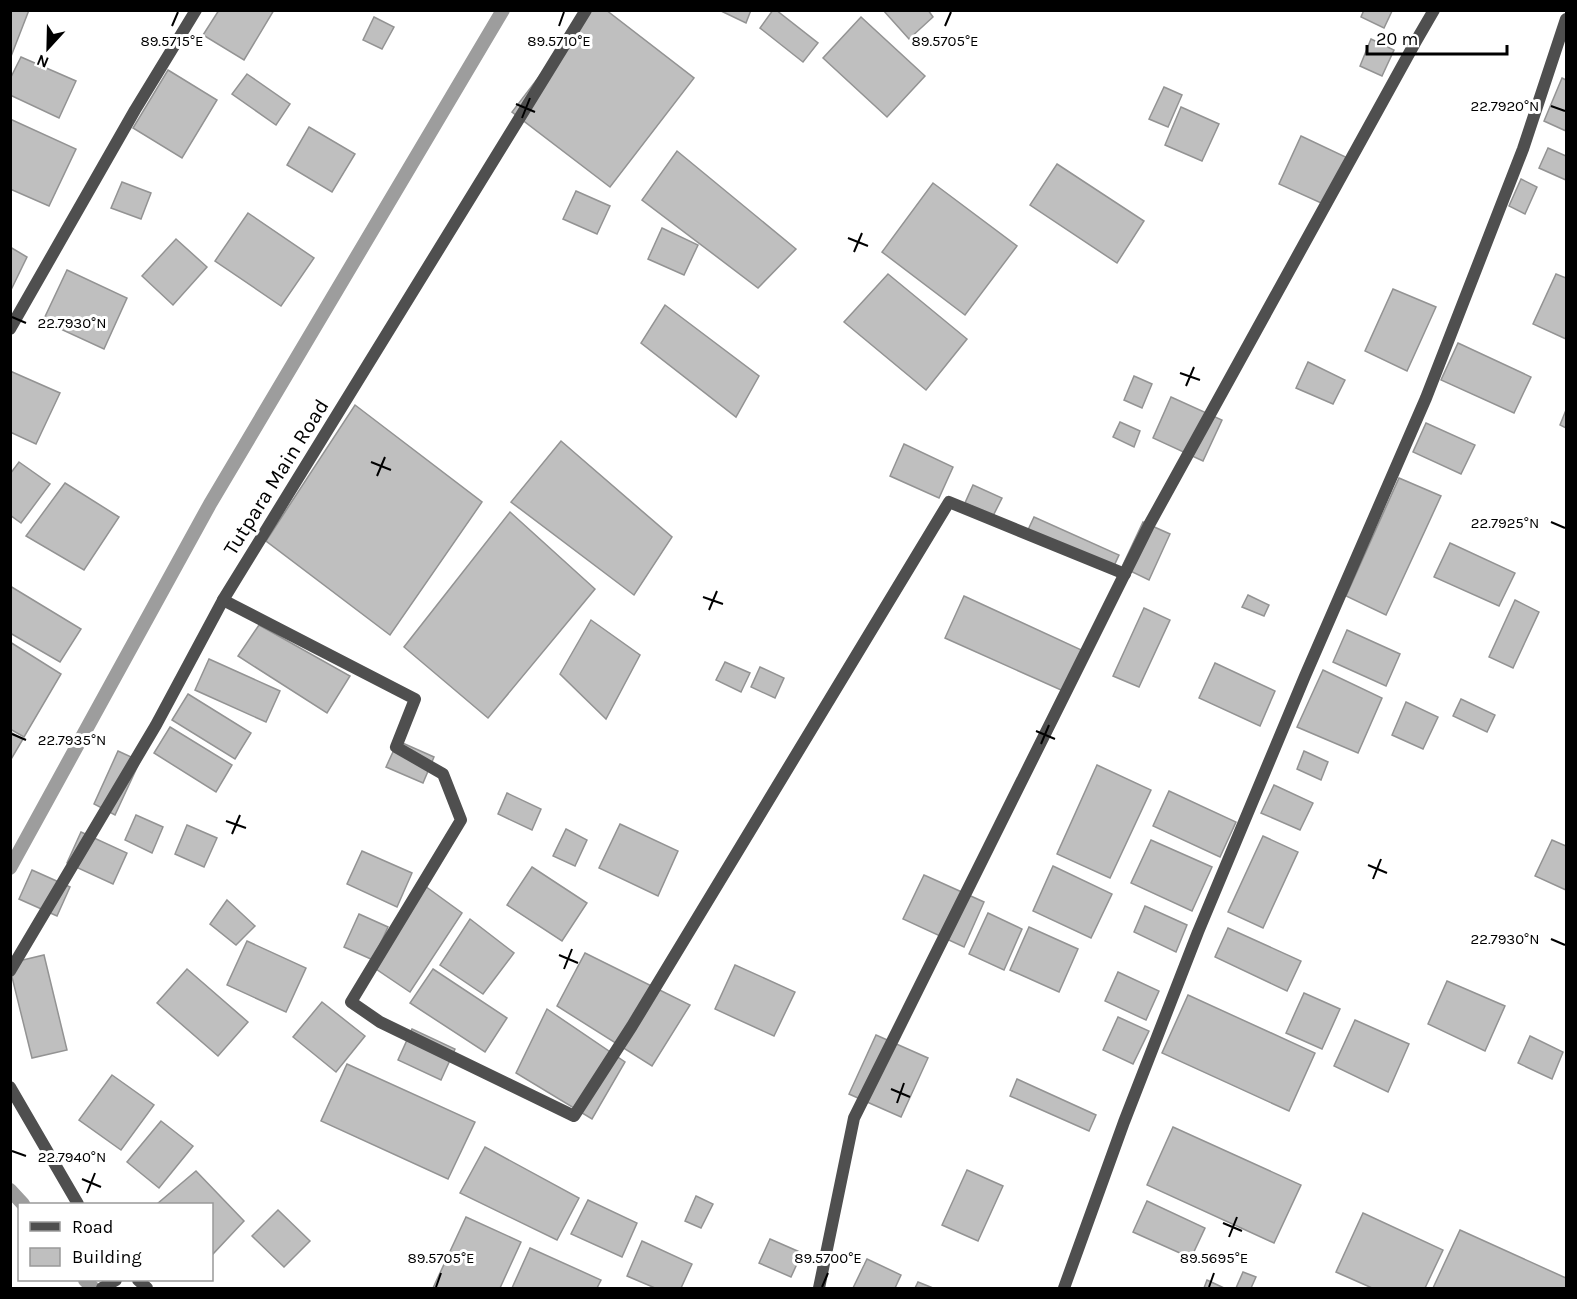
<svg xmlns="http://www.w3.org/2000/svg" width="1577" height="1299" viewBox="0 0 1577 1299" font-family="Karla,sans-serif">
  <rect width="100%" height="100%" fill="#fff"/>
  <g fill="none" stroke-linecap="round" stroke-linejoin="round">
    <g stroke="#9d9d9d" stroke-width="14">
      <polyline points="10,868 210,504 503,10"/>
      <polyline points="10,1190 23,1204"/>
      <polyline points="85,1280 93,1288"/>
    </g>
  </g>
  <g fill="#bfbfbf" stroke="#939393" stroke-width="1.5">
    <polygon points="10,10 29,10 10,59"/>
    <polygon points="219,10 274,10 244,60 203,35"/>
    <polygon points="590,10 606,10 694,78 610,187 512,112"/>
    <polygon points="719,10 751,10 746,23"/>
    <polygon points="773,10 776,10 818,43 803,62 760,28"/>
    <polygon points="883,10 928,10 933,17 909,39"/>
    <polygon points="1364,10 1390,10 1392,11 1384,28 1361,17"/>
    <polygon points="374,17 394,27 382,49 363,40"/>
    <polygon points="861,17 925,76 887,117 823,58"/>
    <polygon points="1371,39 1394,50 1382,76 1360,66"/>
    <polygon points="21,57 76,81 59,118 10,95 10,79"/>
    <polygon points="168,70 217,100 182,158 133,128"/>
    <polygon points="247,74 290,104 276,125 232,94"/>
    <polygon points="1562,78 1566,80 1566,131 1544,121"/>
    <polygon points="1164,87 1182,95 1168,127 1149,119"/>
    <polygon points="1181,107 1219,124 1202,161 1165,145"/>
    <polygon points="10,119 76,149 49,206 10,189"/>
    <polygon points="309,127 355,154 332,192 287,165"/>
    <polygon points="1301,136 1352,160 1330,207 1279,184"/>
    <polygon points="1548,148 1566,156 1566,180 1539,168"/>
    <polygon points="677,151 796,249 758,288 642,200"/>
    <polygon points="1057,164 1144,221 1117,263 1030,205"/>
    <polygon points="1521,179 1537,187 1525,214 1509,206"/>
    <polygon points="122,182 151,193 141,219 111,208"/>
    <polygon points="933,183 1017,246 965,315 882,252"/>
    <polygon points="576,191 610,206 597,234 563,219"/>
    <polygon points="248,213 314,258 281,306 215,261"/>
    <polygon points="662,228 698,245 684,275 648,259"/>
    <polygon points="176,239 207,267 173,305 142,276"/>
    <polygon points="10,247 27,257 10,292"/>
    <polygon points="67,270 127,298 104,349 43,321"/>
    <polygon points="888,274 967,339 926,390 844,322"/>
    <polygon points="1556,274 1566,278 1566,339 1533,324"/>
    <polygon points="1393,289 1436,307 1407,371 1365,351"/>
    <polygon points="665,305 759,376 736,417 641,343"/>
    <polygon points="1458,343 1531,377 1514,413 1441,380"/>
    <polygon points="1308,362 1345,380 1333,404 1296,388"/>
    <polygon points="10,371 60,393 36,444 10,432"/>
    <polygon points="1134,376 1152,384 1142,408 1124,400"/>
    <polygon points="1171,397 1222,420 1203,461 1153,438"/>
    <polygon points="355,405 482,502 390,635 266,541"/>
    <polygon points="1566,410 1566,428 1560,425"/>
    <polygon points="1120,422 1140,431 1134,447 1113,437"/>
    <polygon points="1426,423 1475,445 1461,474 1413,452"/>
    <polygon points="561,441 672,537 634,595 511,502"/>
    <polygon points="904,444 953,467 939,498 890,476"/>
    <polygon points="19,462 50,484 21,523 10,515 10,474"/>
    <polygon points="1399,478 1441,496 1386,615 1346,596"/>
    <polygon points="65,483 119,517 84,570 26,536"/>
    <polygon points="973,485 1002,498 993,516 965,503"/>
    <polygon points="510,512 595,589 488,718 404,647"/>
    <polygon points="1034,517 1119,555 1113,568 1028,530"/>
    <polygon points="1143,522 1170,534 1149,580 1122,567"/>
    <polygon points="1450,543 1515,573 1499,606 1434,577"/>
    <polygon points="10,586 81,629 60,662 10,633"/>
    <polygon points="1248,595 1269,605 1264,616 1242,607"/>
    <polygon points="964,596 1088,653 1070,694 945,638"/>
    <polygon points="1515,600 1539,612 1513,668 1489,657"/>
    <polygon points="1144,608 1170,620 1139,687 1113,676"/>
    <polygon points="591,620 640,655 606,719 560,674"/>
    <polygon points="259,625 350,676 327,713 238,656"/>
    <polygon points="1347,630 1400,654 1386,686 1333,662"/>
    <polygon points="10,642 61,674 24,737 10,729"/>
    <polygon points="209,659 280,691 266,722 195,690"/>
    <polygon points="725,662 750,673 741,692 716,680"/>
    <polygon points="1215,663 1275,691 1260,726 1199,698"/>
    <polygon points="760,667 784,678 775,698 751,687"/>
    <polygon points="1323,670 1382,698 1358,753 1297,727"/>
    <polygon points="188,694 251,733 235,759 172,720"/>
    <polygon points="1461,699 1495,715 1487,732 1453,716"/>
    <polygon points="1406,702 1438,717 1423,749 1392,735"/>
    <polygon points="170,727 232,765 216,792 154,753"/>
    <polygon points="10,732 23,739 10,761"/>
    <polygon points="398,741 434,757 423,783 386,767"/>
    <polygon points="118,751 140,761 115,815 94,804"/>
    <polygon points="1304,751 1328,762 1321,780 1297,769"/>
    <polygon points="1097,765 1151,790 1110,878 1057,854"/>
    <polygon points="1274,785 1313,803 1300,830 1261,813"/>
    <polygon points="1169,791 1236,822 1220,857 1153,826"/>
    <polygon points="507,793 541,809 532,830 498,814"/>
    <polygon points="136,815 163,827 152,853 125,840"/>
    <polygon points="620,824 678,851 658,896 599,868"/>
    <polygon points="187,825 217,838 204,867 175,854"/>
    <polygon points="566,829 587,840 575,866 553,856"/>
    <polygon points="81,832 127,853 113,884 67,863"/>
    <polygon points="1263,836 1298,852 1263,928 1228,912"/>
    <polygon points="1151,840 1212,867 1192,911 1131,883"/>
    <polygon points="1552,840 1566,846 1566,890 1535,876"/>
    <polygon points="362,851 412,873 397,907 347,884"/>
    <polygon points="1053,866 1112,894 1091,938 1033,911"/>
    <polygon points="532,867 587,903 562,941 507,905"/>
    <polygon points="32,870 70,887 57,916 19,899"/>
    <polygon points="924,875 984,902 964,947 903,919"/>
    <polygon points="425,886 462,913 410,992 376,969"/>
    <polygon points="227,900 255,926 236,945 210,924"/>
    <polygon points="1145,906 1187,925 1176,952 1134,932"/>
    <polygon points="988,913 1022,929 1004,970 969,954"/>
    <polygon points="359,914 388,927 373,960 344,947"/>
    <polygon points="470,919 514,953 483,994 440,965"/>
    <polygon points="1029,927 1078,949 1059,992 1010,970"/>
    <polygon points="1228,928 1301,961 1287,991 1215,957"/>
    <polygon points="247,941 306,968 286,1012 227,985"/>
    <polygon points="585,953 690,1005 652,1066 557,1006"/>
    <polygon points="44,955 67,1050 32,1058 10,969 10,963"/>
    <polygon points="735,965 795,992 774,1036 715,1009"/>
    <polygon points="187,969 248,1022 218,1056 157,1003"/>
    <polygon points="433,969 507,1018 485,1052 410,1003"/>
    <polygon points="1118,972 1159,991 1146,1020 1105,1001"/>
    <polygon points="1447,981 1505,1006 1485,1051 1428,1024"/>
    <polygon points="1304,993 1340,1009 1322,1049 1286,1033"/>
    <polygon points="1188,995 1315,1053 1289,1111 1162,1053"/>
    <polygon points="322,1002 365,1036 336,1072 293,1037"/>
    <polygon points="547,1009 625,1062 592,1119 516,1073"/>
    <polygon points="1118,1017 1149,1031 1133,1064 1103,1050"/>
    <polygon points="1355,1020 1409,1044 1388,1092 1334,1066"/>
    <polygon points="412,1029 455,1049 441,1080 398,1060"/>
    <polygon points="876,1035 928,1058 901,1117 849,1094"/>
    <polygon points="1530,1036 1563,1052 1552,1079 1518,1063"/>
    <polygon points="347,1064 475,1122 448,1179 321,1121"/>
    <polygon points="112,1075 154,1105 121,1150 79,1120"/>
    <polygon points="1017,1079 1096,1115 1089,1131 1010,1096"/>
    <polygon points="161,1121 193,1146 159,1188 127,1162"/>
    <polygon points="1173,1127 1301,1185 1274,1243 1147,1185"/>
    <polygon points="485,1147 579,1198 557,1240 460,1193"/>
    <polygon points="967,1170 1003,1186 978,1241 942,1225"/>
    <polygon points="196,1171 244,1221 212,1255 212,1204 157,1204"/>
    <polygon points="696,1196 713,1204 701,1228 685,1221"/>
    <polygon points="588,1200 637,1223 622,1257 571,1234"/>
    <polygon points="1147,1201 1205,1228 1191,1258 1133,1232"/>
    <polygon points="278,1210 310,1241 284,1267 252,1236"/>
    <polygon points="1363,1213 1443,1250 1425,1288 1372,1288 1336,1272"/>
    <polygon points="466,1217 521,1242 500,1288 433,1288"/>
    <polygon points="1460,1230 1566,1278 1566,1288 1433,1288"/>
    <polygon points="770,1239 802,1253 791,1277 759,1263"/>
    <polygon points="642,1241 692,1264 681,1288 655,1288 627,1276"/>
    <polygon points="530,1248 601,1280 597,1288 512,1288"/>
    <polygon points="867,1259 901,1275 895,1288 853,1288"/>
    <polygon points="1243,1272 1256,1277 1251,1288 1236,1288"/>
    <polygon points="1207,1280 1224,1288 1204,1288"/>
    <polygon points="918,1282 933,1288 915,1288"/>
  </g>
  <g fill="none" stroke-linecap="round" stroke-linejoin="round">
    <g stroke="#4f4f4f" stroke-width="12">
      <polyline points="10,329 135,110 196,10"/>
      <polyline points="223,600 415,699 396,747 443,774 461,820 351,1002 380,1022 574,1116 632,1026 949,502 1125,574"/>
      <polyline points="102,1288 116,1280"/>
      <polyline points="819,1288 854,1118 1149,525 1416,41 1434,10"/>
      <polyline points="1064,1288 1124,1122 1198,932 1305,676 1426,398 1523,149 1566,19"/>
    </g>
    <g stroke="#4f4f4f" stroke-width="12">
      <polyline points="10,971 156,725 223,600 586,10"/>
      <polyline points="10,1087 78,1204"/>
      <polyline points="138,1280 147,1288"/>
    </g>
  </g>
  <path fill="none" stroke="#000" stroke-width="2" d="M172,26l6,-14M559,26l5,-14M945,26l6,-14M516,104l19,8M1551,106l14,5M522,118l8,-20M848,238l20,8M854,252l8,-19M12,317l14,6M1180,373l20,7M1186,386l8,-19M371,462l20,8M377,476l8,-19M1551,522l14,6M703,597l20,7M709,610l8,-19M1036,731l19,8M12,734l14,6M1041,744l8,-19M226,821l20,7M232,834l8,-19M1368,865l19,8M1373,879l8,-20M1551,939l14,6M559,955l19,8M564,969l8,-20M891,1089l19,8M897,1103l7,-20M12,1151l14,5M82,1179l19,8M87,1193l8,-20M1223,1223l19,8M1229,1237l8,-20M436,1287l5,-14M822,1287l6,-14M1209,1287l5,-14"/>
  <g text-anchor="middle" stroke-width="6" stroke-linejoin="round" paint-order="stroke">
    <g font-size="21" fill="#000" stroke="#fff">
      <text transform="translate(276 477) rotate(-58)" y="7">Tutpara Main Road</text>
    </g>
  </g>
  <g font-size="15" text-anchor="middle" fill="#000" stroke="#fff" stroke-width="6" stroke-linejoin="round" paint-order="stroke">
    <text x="559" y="46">89.5710°E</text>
    <text x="945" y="46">89.5705°E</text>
    <text x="172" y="46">89.5715°E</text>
    <text x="1505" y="111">22.7920°N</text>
    <text x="72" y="328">22.7930°N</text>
    <text x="1505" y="528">22.7925°N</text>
    <text x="72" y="745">22.7935°N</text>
    <text x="1505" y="944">22.7930°N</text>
    <text x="72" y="1162">22.7940°N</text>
    <text x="441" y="1263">89.5705°E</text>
    <text x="828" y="1263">89.5700°E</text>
    <text x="1214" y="1263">89.5695°E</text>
  </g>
  <rect width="1577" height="1299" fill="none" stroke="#000000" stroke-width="24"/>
  <rect x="18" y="1203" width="195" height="78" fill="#ffffff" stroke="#999999" stroke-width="1.5"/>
  <rect x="30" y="1222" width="30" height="9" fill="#4f4f4f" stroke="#999999" stroke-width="1.5"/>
  <text x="72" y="1233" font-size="18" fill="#000000">Road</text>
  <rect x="30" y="1248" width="30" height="18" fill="#bfbfbf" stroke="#999999" stroke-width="1.5"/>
  <text x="72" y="1263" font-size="18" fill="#000000">Building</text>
  <g transform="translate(48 48) rotate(202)" stroke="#ffffff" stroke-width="4.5" paint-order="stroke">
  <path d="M0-4.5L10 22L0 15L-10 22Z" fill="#000000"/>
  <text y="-9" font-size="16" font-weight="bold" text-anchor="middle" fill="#000000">N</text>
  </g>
  <path d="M1367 45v9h140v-9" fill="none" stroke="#000000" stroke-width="3"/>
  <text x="1376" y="45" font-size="18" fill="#000000" stroke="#ffffff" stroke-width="4.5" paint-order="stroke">20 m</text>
</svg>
